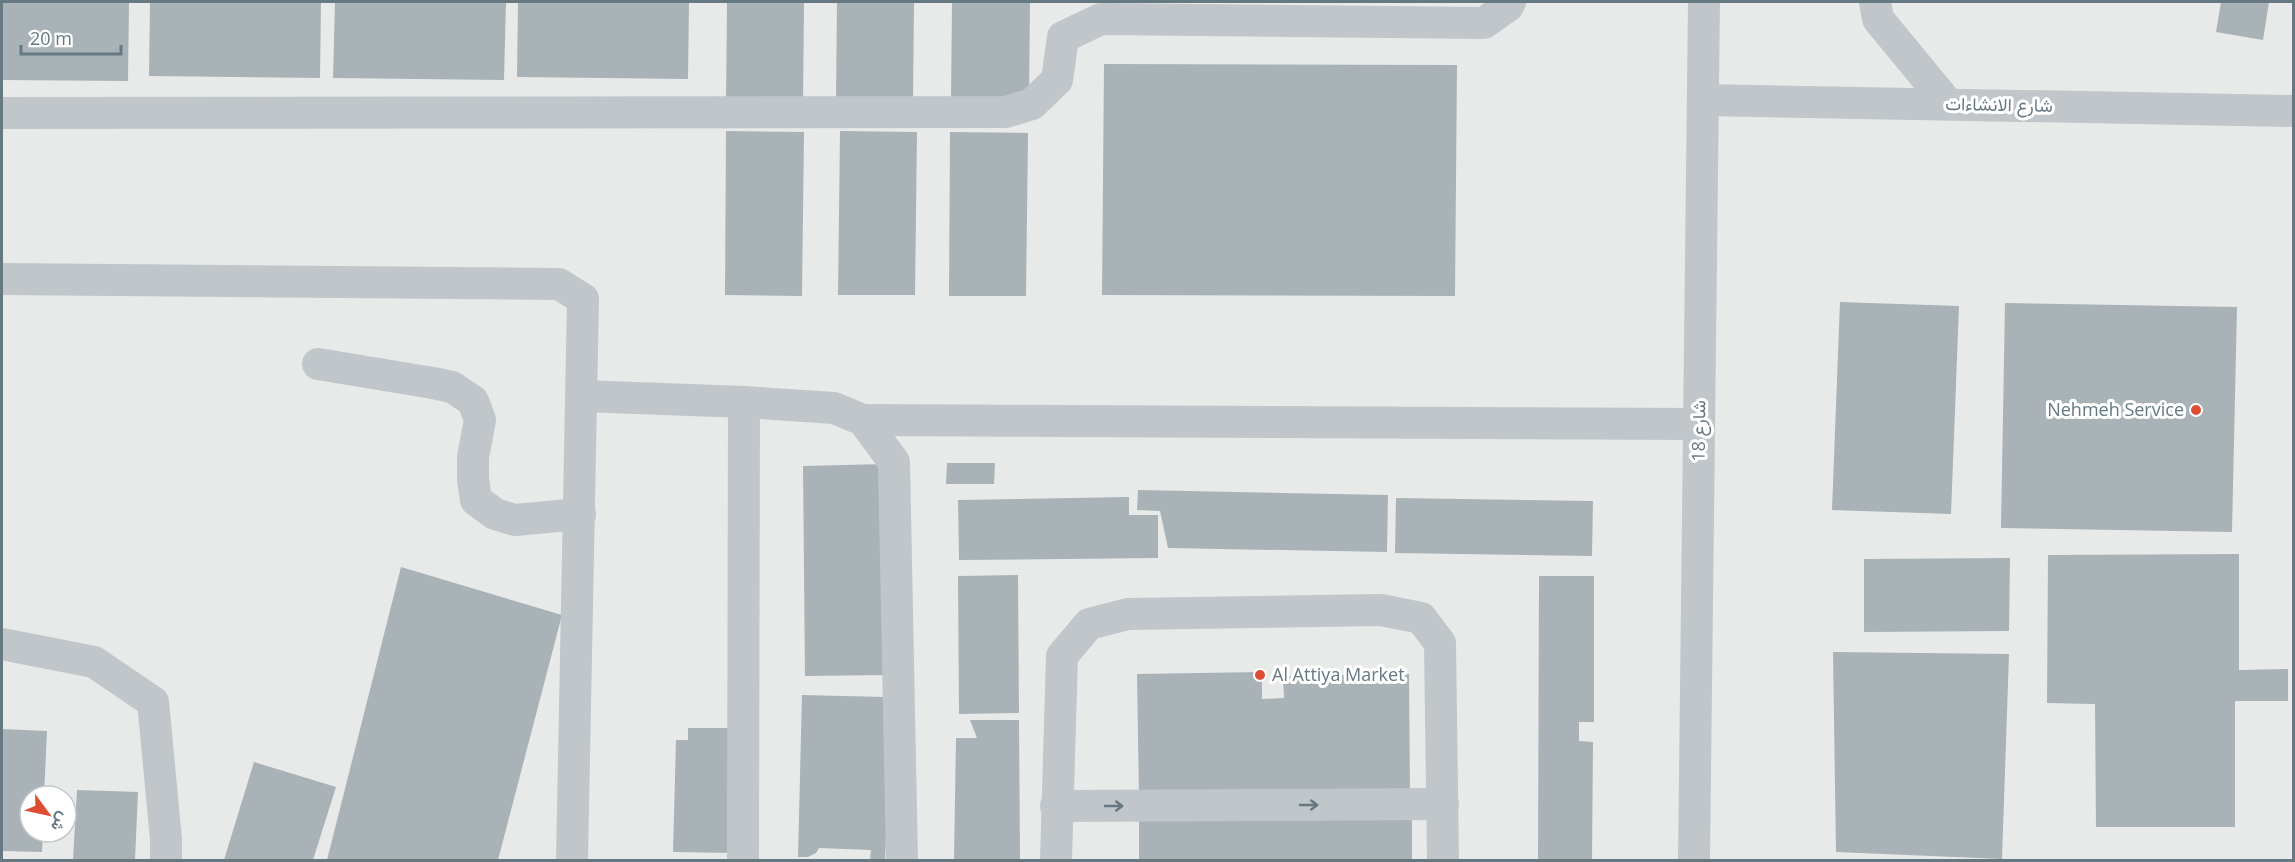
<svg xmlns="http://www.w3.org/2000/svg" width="2295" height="862" viewBox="0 0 2295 862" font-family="'Open Sans',Vazirmatn,sans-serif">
  <rect width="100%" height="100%" fill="#fafaf8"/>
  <path fill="#e8eae9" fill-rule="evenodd" d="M2,2h2291v858h-2291zM30,796h36v36h-36z"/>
  <g fill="#a8b2b7">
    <polygon points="2,2 129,2 128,81 2,80"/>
    <polygon points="150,2 321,2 320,78 149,76"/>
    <polygon points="335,2 506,2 504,80 333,78"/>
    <polygon points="518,2 689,2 688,79 517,77"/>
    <polygon points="727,2 804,2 803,101 726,101"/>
    <polygon points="837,2 914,2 913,102 836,101"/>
    <polygon points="952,2 1030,2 1029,100 951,99"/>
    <polygon points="2221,2 2269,2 2263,40 2216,32"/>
    <polygon points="1104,64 1457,65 1455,296 1102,295"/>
    <polygon points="726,131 804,132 802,296 725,295"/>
    <polygon points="840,131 917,132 915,295 838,295"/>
    <polygon points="950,132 1028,133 1026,296 949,296"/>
    <polygon points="1840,302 1959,306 1951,514 1832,510"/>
    <polygon points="2005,303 2237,307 2232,532 2001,528"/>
    <polygon points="947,463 995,463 994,484 946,484"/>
    <polygon points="886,464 888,675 805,676 803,466"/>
    <polygon points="1138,490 1388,495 1387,552 1168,548 1160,511 1137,510"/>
    <polygon points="1129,497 1129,515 1158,515 1158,558 959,560 958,500"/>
    <polygon points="1396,498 1593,501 1592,556 1395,553"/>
    <polygon points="2239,554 2239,670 2288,669 2288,701 2235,701 2235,827 2096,827 2095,704 2047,703 2048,555"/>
    <polygon points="2010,558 2009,631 1864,632 1864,559"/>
    <polygon points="401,567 562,615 498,860 327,860"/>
    <polygon points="1018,575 1019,713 959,714 958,576"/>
    <polygon points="1539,576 1594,576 1594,722 1579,722 1579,741 1593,742 1592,860 1538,860"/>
    <polygon points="1833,652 2009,654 2002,859 1836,852"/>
    <polygon points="1262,672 1262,699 1284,698 1283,676 1409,674 1410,794 1139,799 1137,674"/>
    <polygon points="802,695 885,697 891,736 885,860 870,860 871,850 819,848 816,853 808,857 798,857"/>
    <polygon points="970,720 1019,720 1020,860 954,860 956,738 977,738"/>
    <polygon points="688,728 737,728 735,853 673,852 676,740 688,740"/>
    <polygon points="2,729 47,731 44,796 30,796 30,832 43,832 42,852 2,851"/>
    <polygon points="254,762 336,787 313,860 224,860"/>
    <polygon points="77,790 138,792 135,860 73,859"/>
    <polygon points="1412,817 1412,860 1139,860 1139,819"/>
  </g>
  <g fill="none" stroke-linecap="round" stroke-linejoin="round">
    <g stroke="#c1c6ca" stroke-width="32">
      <polyline points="1875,2 1878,19 1948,104"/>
      <polyline points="1704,100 2294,111"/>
      <polyline points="2,113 1006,112 1032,104 1057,80 1063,37 1101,19 1484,23 1508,6 1510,2"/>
      <polyline points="2,279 559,284 583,299 572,860"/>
      <polyline points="318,364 433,383 452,387 473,401 480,420 473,457 473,479 476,500 495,514 515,520 580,514"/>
      <polyline points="582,396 744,402 834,408 863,420 894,462 902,860"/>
      <polyline points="863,420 1699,424"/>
      <polyline points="2,644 94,662 153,702 166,839 166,860"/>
      <polyline points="1056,806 1443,804"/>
      <polyline points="743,860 744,402"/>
      <polyline points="1056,860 1062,656 1089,624 1128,614 1381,610 1421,618 1440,643 1443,860"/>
      <polyline points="1694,860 1704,2"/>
    </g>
  </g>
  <defs><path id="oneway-shaft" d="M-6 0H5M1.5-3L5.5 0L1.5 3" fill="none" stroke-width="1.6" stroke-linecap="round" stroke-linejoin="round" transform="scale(1.5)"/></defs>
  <g stroke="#667882">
    <use href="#oneway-shaft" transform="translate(1309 805)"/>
    <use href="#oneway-shaft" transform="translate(1114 806)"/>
  </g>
  <g fill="#de4d33" stroke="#fff" stroke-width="2">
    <circle cx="2196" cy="410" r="6"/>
    <circle cx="1260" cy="675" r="6"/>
  </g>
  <g text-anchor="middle" stroke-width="6" stroke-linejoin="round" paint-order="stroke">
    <g font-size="18" fill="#667882" stroke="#fff">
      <text transform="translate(1999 105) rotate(1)" y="6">شارع الانشاءات</text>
      <text transform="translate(1699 431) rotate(-89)" y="6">شارع 18</text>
    </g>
    <g font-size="18" fill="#667882" stroke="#fff" text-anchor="end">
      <text x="2184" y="416">Nehmeh Service</text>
      <text x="1272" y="681" text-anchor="start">Al Attiya Market</text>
    </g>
  </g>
  <rect width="2295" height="862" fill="none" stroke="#667882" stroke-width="6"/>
  <g transform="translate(48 814) rotate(123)"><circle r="28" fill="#ffffff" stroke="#c2c9cd" stroke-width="1.5"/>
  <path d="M0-4.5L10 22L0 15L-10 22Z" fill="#de4d33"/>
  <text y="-9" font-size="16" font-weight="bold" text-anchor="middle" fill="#667882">ش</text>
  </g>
  <path d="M21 45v9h100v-9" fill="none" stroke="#667882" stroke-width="3"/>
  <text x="30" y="45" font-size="18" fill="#667882" stroke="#ffffff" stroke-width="4.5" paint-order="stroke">20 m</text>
</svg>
